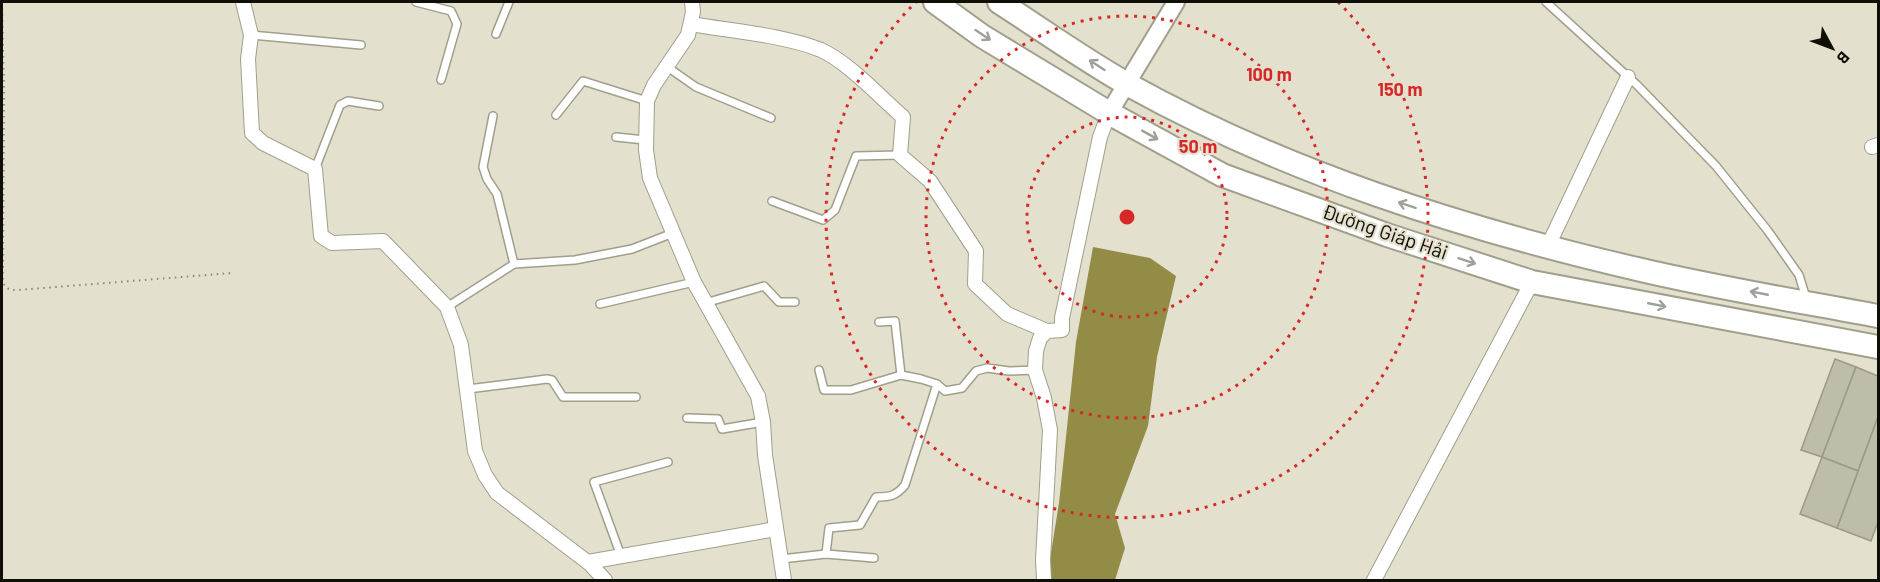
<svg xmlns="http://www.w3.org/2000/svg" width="1880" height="582" viewBox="0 0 1880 582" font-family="Barlow,sans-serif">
  <rect width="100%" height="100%" fill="#e3e1cd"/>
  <polygon fill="#928c47" points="1093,247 1150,258 1176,276 1157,357 1148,426 1115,514 1125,548 1115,580 1051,580 1050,559 1059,503 1076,342"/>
  <g fill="#bebdaa" stroke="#9b9a87" stroke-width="1.5">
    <polygon points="1835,359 1856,367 1822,457 1801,450"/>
    <polygon points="1856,367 1878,376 1878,417 1858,471 1822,457"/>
    <polygon points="1878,417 1878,522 1871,541 1837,528"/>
    <polygon points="1822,457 1858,471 1837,528 1800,514"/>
  </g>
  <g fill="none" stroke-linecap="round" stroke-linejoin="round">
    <g stroke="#a09f8c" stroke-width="10">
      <g id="service">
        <polyline points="416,2 451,11 457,24 441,80"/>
        <polyline points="1546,2 1636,84 1716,166 1768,231 1799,275 1806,298"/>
        <polyline points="496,34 509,2"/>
        <polyline points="251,35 361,45"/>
        <polyline points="666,66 696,87 771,118"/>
        <polyline points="556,115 583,81 647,101"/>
        <polyline points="493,116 483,167 487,179 497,194 514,264"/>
        <polyline points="616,137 645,140"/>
        <polyline points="315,169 340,105 348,101 379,106"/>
        <polyline points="772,201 823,220 835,210 856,156 900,155"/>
        <polyline points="705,303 764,286 779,302 795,302"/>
        <polyline points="600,304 694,282"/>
        <polyline points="447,307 514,264 575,260 632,249 673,233"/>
        <polyline points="879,322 895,321 901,375"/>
        <polyline points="819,370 824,390 851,390 901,375 921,379 937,384 945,391 962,388 976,371 987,368 1009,371 1035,370"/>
        <polyline points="468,389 547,379 552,380 563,397 636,397"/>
        <polyline points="687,418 718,419 722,429 763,422"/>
        <path d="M826,554l3,-26 31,-3 16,-28c14,0 20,-1 29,-12l32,-101"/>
        <polyline points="621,556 594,482 668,462"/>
        <polyline points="781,559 826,554 874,558"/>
      </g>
    </g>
    <g stroke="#a09f8c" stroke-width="16">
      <g id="minor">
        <polyline points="243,2 251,35 248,59 252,133 263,143 315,169 321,236 332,243 383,241 447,307 461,345 475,451 485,475 497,493 590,564 605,580"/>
        <polyline points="692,2 693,12 688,35 654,85 647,101 646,150 650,178 694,282 758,396 763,422 765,455 784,580"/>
        <path d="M691,24c40,7 93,11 130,26 27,12 59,47 82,67l-3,38 30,26 46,70 -1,33 32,30 40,17"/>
        <polyline points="1872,147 1878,145"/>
        <polyline points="1548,246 1628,77"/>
        <polyline points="588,562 776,529"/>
        <polyline points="1044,580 1043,560 1050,430 1044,398 1035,370 1036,351 1040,338 1047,331 1062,330 1062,318 1100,137 1109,113"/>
        <polyline points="1374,580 1532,282"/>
      </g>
    </g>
    <g stroke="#a09f8c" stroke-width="20">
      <polyline id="tertiary" points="1109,113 1176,2"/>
    </g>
    <g stroke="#a09f8c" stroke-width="26">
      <g id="trunk">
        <polyline points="935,2 982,36 1109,113 1222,175 1387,235 1532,282 1878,347"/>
        <path d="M999,2c42,27 84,57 128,82 158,88 334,144 510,185 80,19 161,32 241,47"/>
      </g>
    </g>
    <path stroke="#888779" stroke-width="2" stroke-dasharray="1.5 4.5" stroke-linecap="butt" d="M2,2l2,87 -1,193c3,8 7,8 15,8l214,-17"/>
    <use href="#service" stroke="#fff" stroke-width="7"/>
    <use href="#minor" stroke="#fff" stroke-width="14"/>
    <use href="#tertiary" stroke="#fff" stroke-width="16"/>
    <use href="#trunk" stroke="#fff" stroke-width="22"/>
  </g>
  <defs><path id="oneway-shaft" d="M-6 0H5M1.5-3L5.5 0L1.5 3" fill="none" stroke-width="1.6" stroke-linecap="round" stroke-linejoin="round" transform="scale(1.5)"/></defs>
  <g stroke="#9f9f9c">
    <use href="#oneway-shaft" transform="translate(983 35) rotate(34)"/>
    <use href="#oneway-shaft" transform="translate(1097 65) rotate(-147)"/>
    <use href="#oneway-shaft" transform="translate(1150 135) rotate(29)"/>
    <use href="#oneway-shaft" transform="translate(1407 205) rotate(-162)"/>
    <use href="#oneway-shaft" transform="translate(1467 261) rotate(18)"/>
    <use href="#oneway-shaft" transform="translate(1759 293) rotate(-169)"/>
    <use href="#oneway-shaft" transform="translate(1657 305) rotate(11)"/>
  </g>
  <g fill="none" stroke="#d62828" stroke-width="3" stroke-dasharray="3 6">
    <circle cx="1127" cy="217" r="100"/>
    <circle cx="1127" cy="217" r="201"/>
    <path d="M1338 2A301 301 0 1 1 916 2"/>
  </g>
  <g text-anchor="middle" stroke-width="4.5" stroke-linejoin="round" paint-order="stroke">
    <g font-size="20" fill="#0f0f08" stroke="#e3e1cd">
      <text transform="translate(1385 232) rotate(19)" y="7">Đường Giáp Hải</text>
    </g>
  </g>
  <circle cx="1127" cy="217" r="9" fill="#d62828" stroke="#e3e1cd" stroke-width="3"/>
  <g font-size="18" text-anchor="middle" font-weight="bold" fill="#d62828" stroke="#e3e1cd" stroke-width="4.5" stroke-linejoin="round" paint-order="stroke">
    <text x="1269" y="81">100 m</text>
    <text x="1400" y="96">150 m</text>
    <text x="1198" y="153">50 m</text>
  </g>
  <rect width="1880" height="582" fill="none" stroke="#0f0f08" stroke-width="6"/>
  <g transform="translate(1832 48) rotate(131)" stroke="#e3e1cd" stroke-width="4.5" paint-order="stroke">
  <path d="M0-4.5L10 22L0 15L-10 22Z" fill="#0f0f08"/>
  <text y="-9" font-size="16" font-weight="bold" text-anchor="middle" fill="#0f0f08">B</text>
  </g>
</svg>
